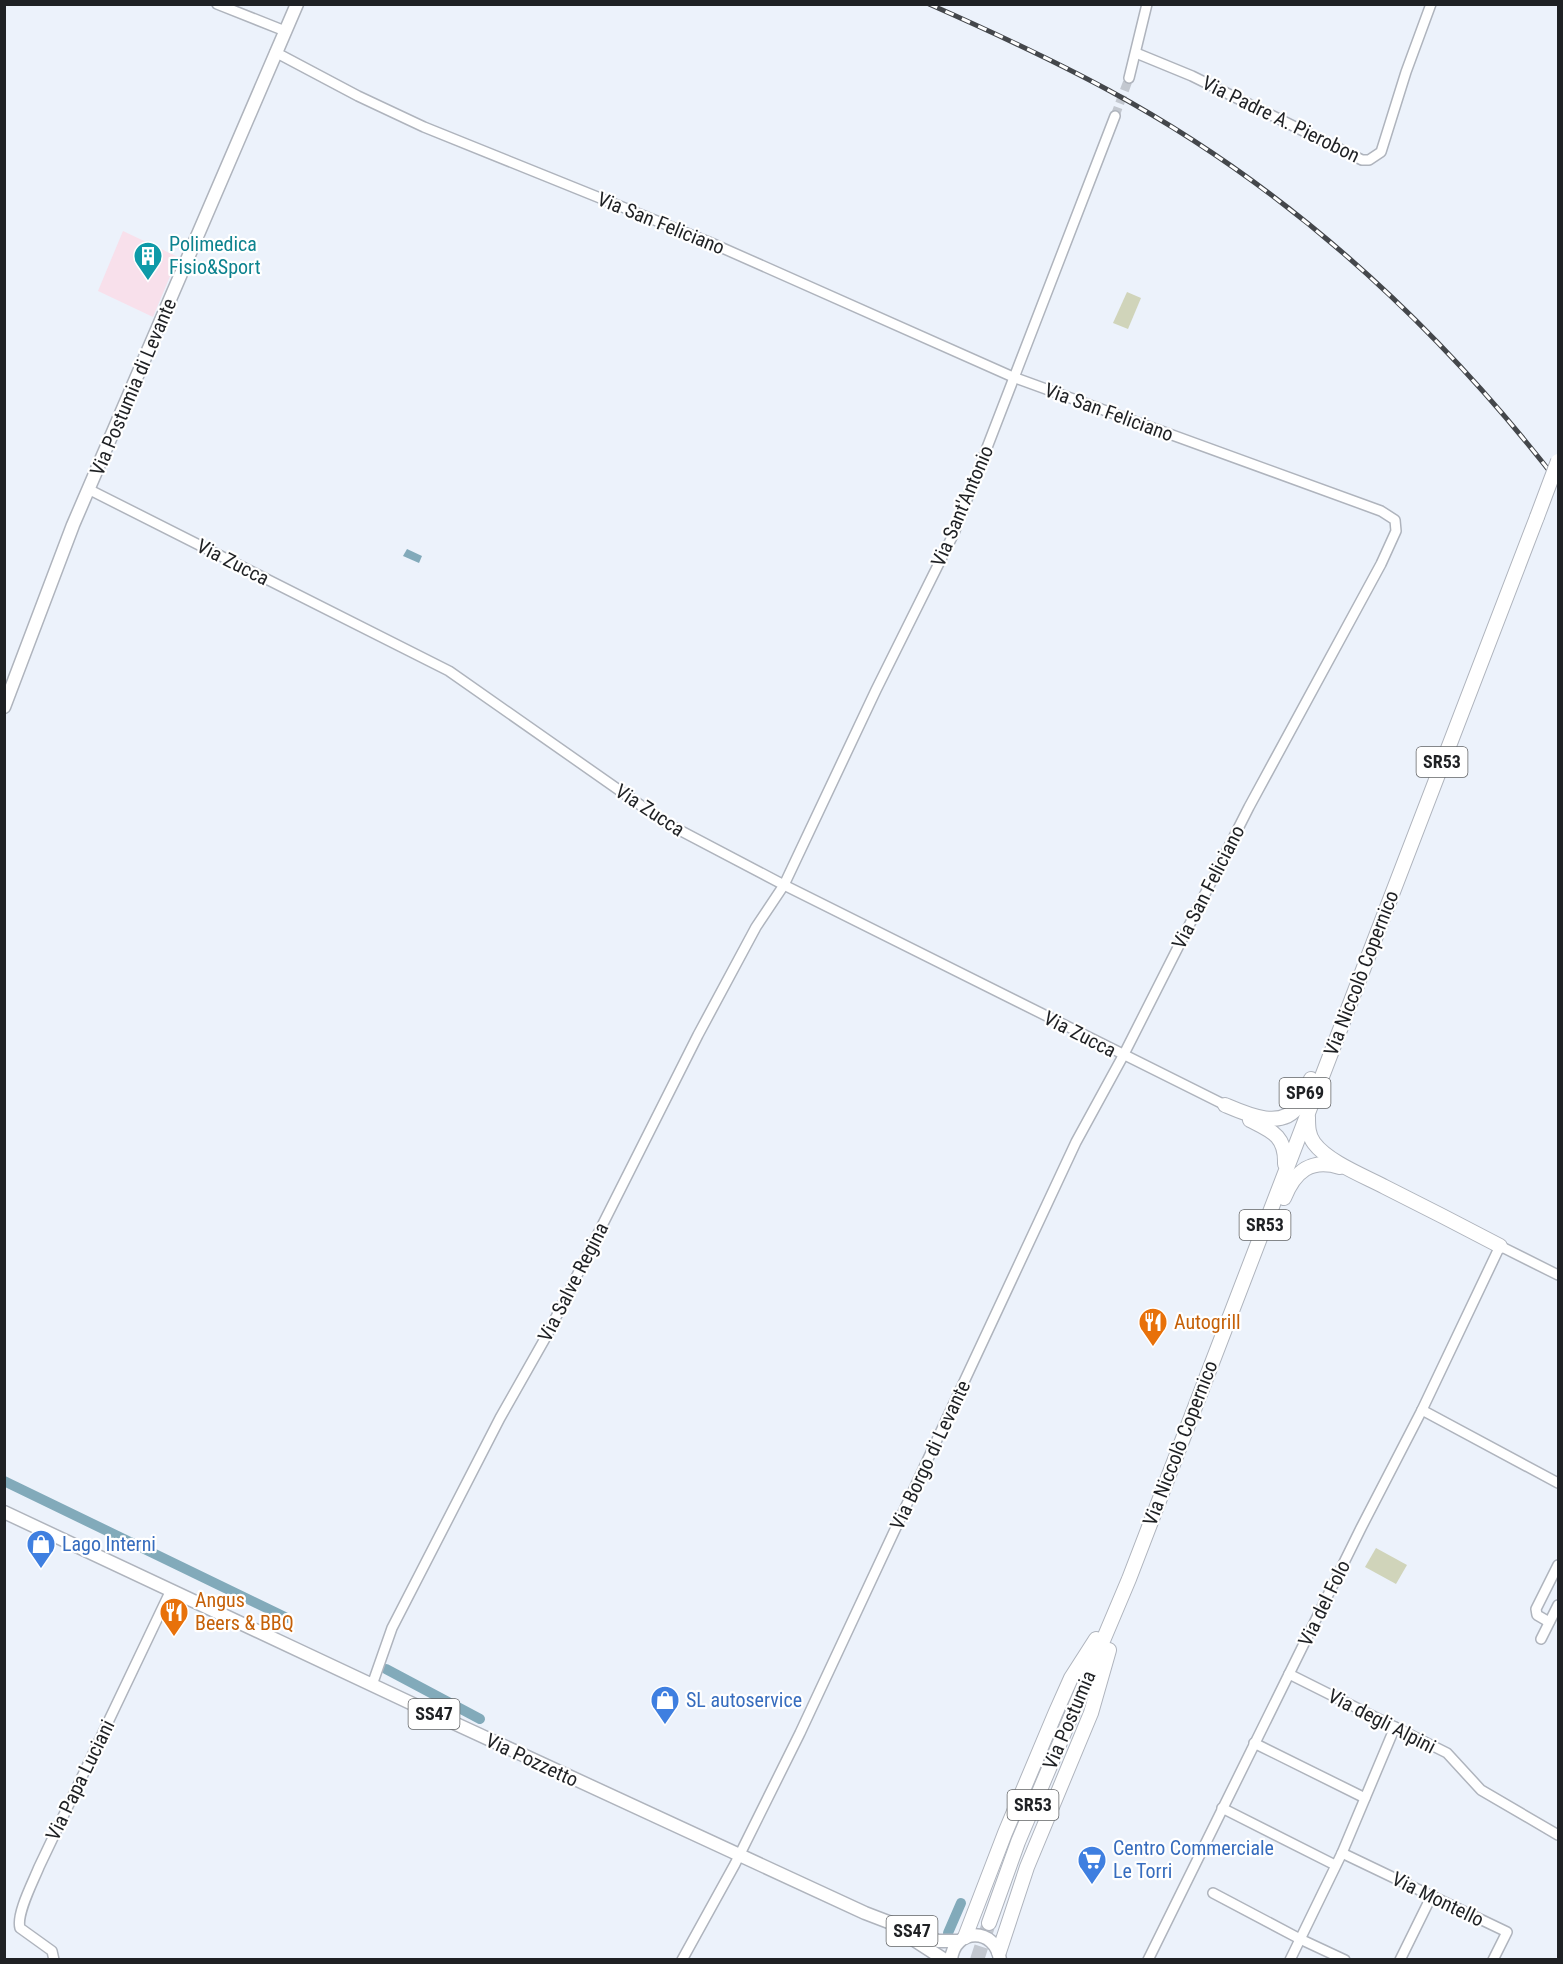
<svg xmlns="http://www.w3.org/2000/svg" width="1563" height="1964" viewBox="0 0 1563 1964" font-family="'Roboto Condensed',sans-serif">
  <rect width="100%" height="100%" fill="#ecf2fb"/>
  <polygon fill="#f8e0eb" points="123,231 178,257 153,317 98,291"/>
  <g fill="#d0d4ba">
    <polygon points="1127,292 1141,298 1128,329 1113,323"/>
    <polygon points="1376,1548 1407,1565 1396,1584 1365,1567"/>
  </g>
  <polygon fill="#82aaba" points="407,549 422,556 419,563 403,556"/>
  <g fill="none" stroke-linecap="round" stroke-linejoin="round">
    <g stroke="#82aaba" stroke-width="10">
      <polyline points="4,1481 287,1618"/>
      <polyline points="386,1669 480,1719"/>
      <polyline points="948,1933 961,1903"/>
    </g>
    <polyline stroke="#c3c8d0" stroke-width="9" stroke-dasharray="9 4.5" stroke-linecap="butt" points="1115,116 1129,78"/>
    <polyline stroke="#c3c8d0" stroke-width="14" stroke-dasharray="14 7" stroke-linecap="butt" points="977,1960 989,1923"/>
    <g stroke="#afb4bd" stroke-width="12">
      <g id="minor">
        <polyline points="217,4 285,31"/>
        <polyline points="275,52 358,96 424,127 709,242 1013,377 1381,511 1395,520 1396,531 1381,564 1249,807 1123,1056 1076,1142 800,1733 735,1864 682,1960"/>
        <polyline points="1136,53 1192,76 1362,160 1369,160 1381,152 1406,72 1431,4"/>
        <polyline points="1129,78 1147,4"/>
        <polyline points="90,490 449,671 666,823 784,885 1225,1105"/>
        <polyline points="1422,1410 1558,1483"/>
        <polyline points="1549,1622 1537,1615 1536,1609 1558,1565"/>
        <polyline points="1541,1639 1558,1605"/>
        <polyline points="1289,1674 1447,1753 1481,1790 1558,1835"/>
        <polyline points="372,1685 392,1628 500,1418 547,1335 698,1035 756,927 784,885 876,690 954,533 1115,116"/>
        <polyline points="1254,1743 1365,1798"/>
        <polyline points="1222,1808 1335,1865"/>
        <polyline points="1342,1853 1507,1932 1493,1960"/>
        <polyline points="1213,1893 1300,1939 1345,1960"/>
        <path d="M54,1960l-2,-9 -32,-23c-4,-14 13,-46 19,-61l132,-277"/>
        <polyline points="1148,1960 1361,1528 1422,1410 1500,1246 1558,1275"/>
        <polyline points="1290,1960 1342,1853 1395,1727"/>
        <polyline points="1400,1960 1432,1895"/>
      </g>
    </g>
    <g stroke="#afb4bd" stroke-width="15">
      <g id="major">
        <polyline points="4,707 73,525 297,4"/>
        <polyline points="4,1512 417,1706 865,1913 938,1941 959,1941"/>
        <polyline points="911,1938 945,1960"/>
        <path d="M951,1960c3,-33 45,-33 49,0"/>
      </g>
    </g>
    <g stroke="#afb4bd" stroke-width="16">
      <g id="highway">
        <path d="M1225,1105c21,9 57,26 74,0 6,-8 8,-18 12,-26"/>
        <path d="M1308,1117c0,9 0,18 6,26 14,19 50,33 71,44 38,19 77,39 115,59"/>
        <path d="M1250,1120c22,11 36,16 35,44"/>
        <path d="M1284,1198c11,-27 27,-40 56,-31"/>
        <polyline points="989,1923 1018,1842 1129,1579 1537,517"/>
        <polyline points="965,1937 1005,1833 1055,1714 1071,1678 1096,1639"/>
        <polyline points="999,1952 1027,1867 1091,1713 1109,1650"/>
      </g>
    </g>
    <use href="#minor" stroke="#fff" stroke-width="9"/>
    <use href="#major" stroke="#fff" stroke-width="12"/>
    <use href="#highway" stroke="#fff" stroke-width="14"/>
    <g stroke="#44474b" stroke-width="5">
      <path id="rail" d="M929,4c61,27 122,55 181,87 177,96 326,233 448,391"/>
    </g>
    <use href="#rail" stroke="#fff" stroke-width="3" stroke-dasharray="9" stroke-linecap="butt"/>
    <g stroke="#afb4bd" stroke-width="16" stroke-linecap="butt">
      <polyline id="highway-bridge" points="1537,517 1558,461"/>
    </g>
    <use href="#highway-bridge" stroke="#fff" stroke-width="14"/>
  </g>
  <defs>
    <g id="building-pin" transform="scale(1.5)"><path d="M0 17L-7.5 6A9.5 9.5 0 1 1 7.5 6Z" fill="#0f9aa8" stroke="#fff"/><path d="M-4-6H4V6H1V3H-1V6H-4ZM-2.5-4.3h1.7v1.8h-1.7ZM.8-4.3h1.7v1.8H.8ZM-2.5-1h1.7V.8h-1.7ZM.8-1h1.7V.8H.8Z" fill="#fff"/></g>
    <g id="restaurant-pin" transform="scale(1.5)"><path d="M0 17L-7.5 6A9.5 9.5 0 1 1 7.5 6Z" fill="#e8710a" stroke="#fff"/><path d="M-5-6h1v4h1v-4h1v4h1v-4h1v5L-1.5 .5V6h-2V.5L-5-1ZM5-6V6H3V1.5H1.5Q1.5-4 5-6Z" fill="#fff"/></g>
    <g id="shop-pin" transform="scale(1.5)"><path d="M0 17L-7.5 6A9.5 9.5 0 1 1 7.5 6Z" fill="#3f7fe0" stroke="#fff"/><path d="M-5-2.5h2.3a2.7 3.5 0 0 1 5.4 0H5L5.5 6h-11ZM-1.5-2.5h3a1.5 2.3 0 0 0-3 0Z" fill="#fff"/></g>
    <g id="supermarket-pin" transform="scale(1.5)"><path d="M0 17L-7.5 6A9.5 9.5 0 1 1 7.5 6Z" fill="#3f7fe0" stroke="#fff"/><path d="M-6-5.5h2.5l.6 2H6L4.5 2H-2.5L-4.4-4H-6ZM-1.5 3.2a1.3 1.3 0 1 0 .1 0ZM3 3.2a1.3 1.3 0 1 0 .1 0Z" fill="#fff"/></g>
  </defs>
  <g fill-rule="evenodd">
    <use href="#building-pin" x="148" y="256"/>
    <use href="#restaurant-pin" x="1153" y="1322"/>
    <use href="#shop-pin" x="41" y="1544"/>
    <use href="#restaurant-pin" x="174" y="1612"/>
    <use href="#shop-pin" x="665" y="1700"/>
    <use href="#supermarket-pin" x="1092" y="1860"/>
  </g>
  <g text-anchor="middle" stroke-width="4.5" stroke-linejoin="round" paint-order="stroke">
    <g fill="#fff" stroke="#626466" stroke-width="1.5">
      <rect x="1416.5" y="747" width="51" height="30" rx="4.5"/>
      <rect x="1279.5" y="1078" width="51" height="30" rx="4.5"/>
      <rect x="1239.5" y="1210" width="51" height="30" rx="4.5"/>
      <rect x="408.5" y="1699" width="51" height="30" rx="4.5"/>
      <rect x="1007.5" y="1790" width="51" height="30" rx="4.5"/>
      <rect x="886.5" y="1916" width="51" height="30" rx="4.5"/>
    </g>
    <g font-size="18" font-weight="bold" fill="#1f2124">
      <text x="1442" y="768">SR53</text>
      <text x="1305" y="1099">SP69</text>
      <text x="1265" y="1231">SR53</text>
      <text x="434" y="1720">SS47</text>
      <text x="1033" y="1811">SR53</text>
      <text x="912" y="1937">SS47</text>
    </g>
    <g font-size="20" fill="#1f2124" stroke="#fff">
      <text transform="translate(1281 119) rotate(26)" y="7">Via Padre A. Pierobon</text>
      <text transform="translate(661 223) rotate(22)" y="7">Via San Feliciano</text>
      <text transform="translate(133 387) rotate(-67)" y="7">Via Postumia di Levante</text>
      <text transform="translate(1109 412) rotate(20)" y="7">Via San Feliciano</text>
      <text transform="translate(962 506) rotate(-67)" y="7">Via Sant'Antonio</text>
      <text transform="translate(233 562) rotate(27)" y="7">Via Zucca</text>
      <text transform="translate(650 810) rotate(33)" y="7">Via Zucca</text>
      <text transform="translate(1208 887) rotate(-63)" y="7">Via San Feliciano</text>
      <text transform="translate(1361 973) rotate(-69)" y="7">Via Niccolò Copernico</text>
      <text transform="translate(1080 1034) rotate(27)" y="7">Via Zucca</text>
      <text transform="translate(573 1282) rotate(-63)" y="7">Via Salve Regina</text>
      <text transform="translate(1180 1443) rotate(-69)" y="7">Via Niccolò Copernico</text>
      <text transform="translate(930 1455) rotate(-65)" y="7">Via Borgo di Levante</text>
      <text transform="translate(1324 1603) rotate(-64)" y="7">Via del Folo</text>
      <text transform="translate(1069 1720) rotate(-67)" y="7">Via Postumia</text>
      <text transform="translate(1382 1721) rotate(27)" y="7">Via degli Alpini</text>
      <text transform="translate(532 1760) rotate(25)" y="7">Via Pozzetto</text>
      <text transform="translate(80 1780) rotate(-64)" y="7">Via Papa Luciani</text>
      <text transform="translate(1438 1899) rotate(26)" y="7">Via Montello</text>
    </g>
    <g font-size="20" fill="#0d838f" stroke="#fff" text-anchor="start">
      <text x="169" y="251">Polimedica<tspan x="169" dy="23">Fisio&amp;Sport</tspan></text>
    </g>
    <g font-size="20" fill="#c56008" stroke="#fff" text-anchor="start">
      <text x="1174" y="1329">Autogrill</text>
      <text x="195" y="1607">Angus<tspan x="195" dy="23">Beers &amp; BBQ</tspan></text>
    </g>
    <g font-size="20" fill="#366cbe" stroke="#fff" text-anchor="start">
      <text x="62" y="1551">Lago Interni</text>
      <text x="686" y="1707">SL autoservice</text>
      <text x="1113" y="1855">Centro Commerciale<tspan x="1113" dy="23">Le Torri</tspan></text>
    </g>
  </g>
  <rect width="1563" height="1964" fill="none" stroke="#1f2124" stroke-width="12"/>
</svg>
